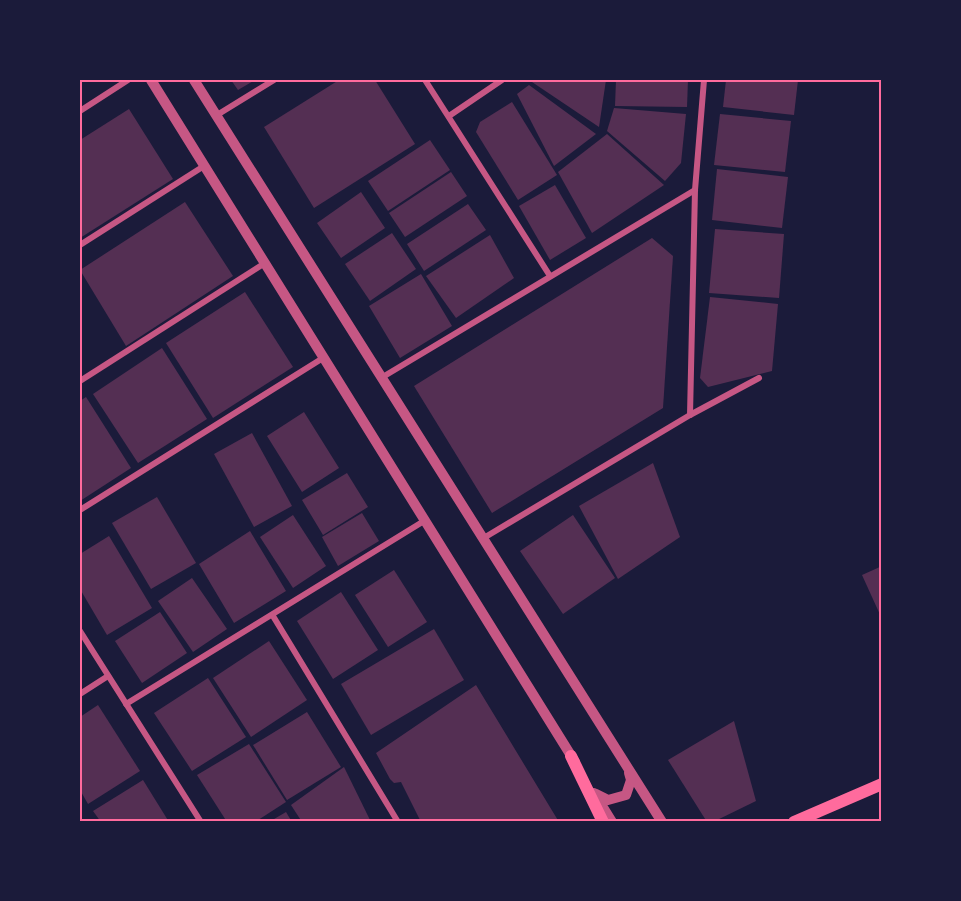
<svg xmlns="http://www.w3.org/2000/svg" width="961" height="901" viewBox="0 0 961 901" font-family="'Zilla Slab',serif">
  <rect width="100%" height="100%" fill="#1b1b3a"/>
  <g fill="#542f53">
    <polygon points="231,80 255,80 238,90"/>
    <polygon points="339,80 375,80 415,144 314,208 264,127"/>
    <polygon points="532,80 606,80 599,127 532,82"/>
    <polygon points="616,80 688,80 687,107 615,106"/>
    <polygon points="726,80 798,80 794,115 723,107"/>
    <polygon points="529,85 596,134 554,166 517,94"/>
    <polygon points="512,102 557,175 518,200 476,132 480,122"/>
    <polygon points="614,108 686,114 681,163 665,181 607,131"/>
    <polygon points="129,109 173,179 80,238 80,140"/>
    <polygon points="720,114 791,121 785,172 714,165"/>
    <polygon points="607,134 664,185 592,233 558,172"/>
    <polygon points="430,140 450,170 388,211 368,181"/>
    <polygon points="717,169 788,177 782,228 712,220"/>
    <polygon points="451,172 467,196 405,237 389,213"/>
    <polygon points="555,185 586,238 550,260 519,206"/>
    <polygon points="361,192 385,228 341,258 317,223"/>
    <polygon points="185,202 233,276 126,346 80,270"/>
    <polygon points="468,204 486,230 424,271 407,244"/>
    <polygon points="715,229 784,234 779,298 709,293"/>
    <polygon points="392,233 416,269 370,301 345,264"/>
    <polygon points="490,235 514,278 456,318 426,276"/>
    <polygon points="652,238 673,256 663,408 492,513 414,386"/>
    <polygon points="421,274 452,326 400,358 369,306"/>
    <polygon points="245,292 293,367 213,418 166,343"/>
    <polygon points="710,297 778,304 772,371 708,387 700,378"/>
    <polygon points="162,348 207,419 138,463 93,394"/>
    <polygon points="86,397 131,468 80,501 80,401"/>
    <polygon points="304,412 339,468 302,492 267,436"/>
    <polygon points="252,433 292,506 254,527 214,454"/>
    <polygon points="653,463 680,537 618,579 579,506"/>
    <polygon points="347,473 368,507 323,535 302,500"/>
    <polygon points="157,497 196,563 151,589 112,523"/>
    <polygon points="362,513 379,541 338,566 322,537"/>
    <polygon points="293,515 326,566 293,588 260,537"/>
    <polygon points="573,515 615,578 563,614 520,551"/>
    <polygon points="250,531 286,591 234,623 199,564"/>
    <polygon points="109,536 152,608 107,635 80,589 80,554"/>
    <polygon points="882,566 882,619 862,575"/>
    <polygon points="394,570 427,622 388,647 355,595"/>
    <polygon points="192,578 227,629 193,652 158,601"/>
    <polygon points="341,592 378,650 333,679 297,621"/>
    <polygon points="160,612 187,653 142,683 115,641"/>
    <polygon points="434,629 464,680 371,735 341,684"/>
    <polygon points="269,641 307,700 251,737 213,678"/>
    <polygon points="208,678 246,737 192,771 154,713"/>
    <polygon points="476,685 559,822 421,822 401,782 394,783 390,779 376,753"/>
    <polygon points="98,705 140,771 88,804 80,790 80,717"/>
    <polygon points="307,712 341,767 287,800 253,745"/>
    <polygon points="734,721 756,801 713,822 707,822 668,760"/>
    <polygon points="249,744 286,802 255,822 227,822 197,775"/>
    <polygon points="344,767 371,822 302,822 291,805"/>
    <polygon points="143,780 169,822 101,822 93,811"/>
    <polygon points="286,812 292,822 269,822"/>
  </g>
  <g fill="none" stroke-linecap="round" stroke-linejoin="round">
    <g stroke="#c65784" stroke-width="6">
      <polyline points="425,80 550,276"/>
      <polyline points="80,111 128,80"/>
      <polyline points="217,115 274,80"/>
      <polyline points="449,116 502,80"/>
      <polyline points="80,245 204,166"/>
      <polyline points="381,378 695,190"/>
      <polyline points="80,381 265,263"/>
      <polyline points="690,415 695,190 704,80"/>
      <polyline points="80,510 323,358"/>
      <polyline points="482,539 690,415 759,378"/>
      <polyline points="273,616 398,822"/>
      <polyline points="80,631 201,822"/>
      <polyline points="80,694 108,676"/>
      <polyline points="126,704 424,521"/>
    </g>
    <g stroke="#c65784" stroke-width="10">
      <polyline points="151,80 575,762"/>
      <polyline points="194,80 662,822"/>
      <polyline points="594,793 612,822"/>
      <polyline points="596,794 608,800 626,795 631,780 629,773"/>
    </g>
    <g stroke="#ff6b9d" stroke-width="12">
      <polyline points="571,756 603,822"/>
      <polyline points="794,822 882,784"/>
    </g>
  </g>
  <rect width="961" height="901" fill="none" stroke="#1b1b3a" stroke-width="162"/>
  <rect x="81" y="81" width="799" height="739" fill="none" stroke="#ff6b9d" stroke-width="2"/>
</svg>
